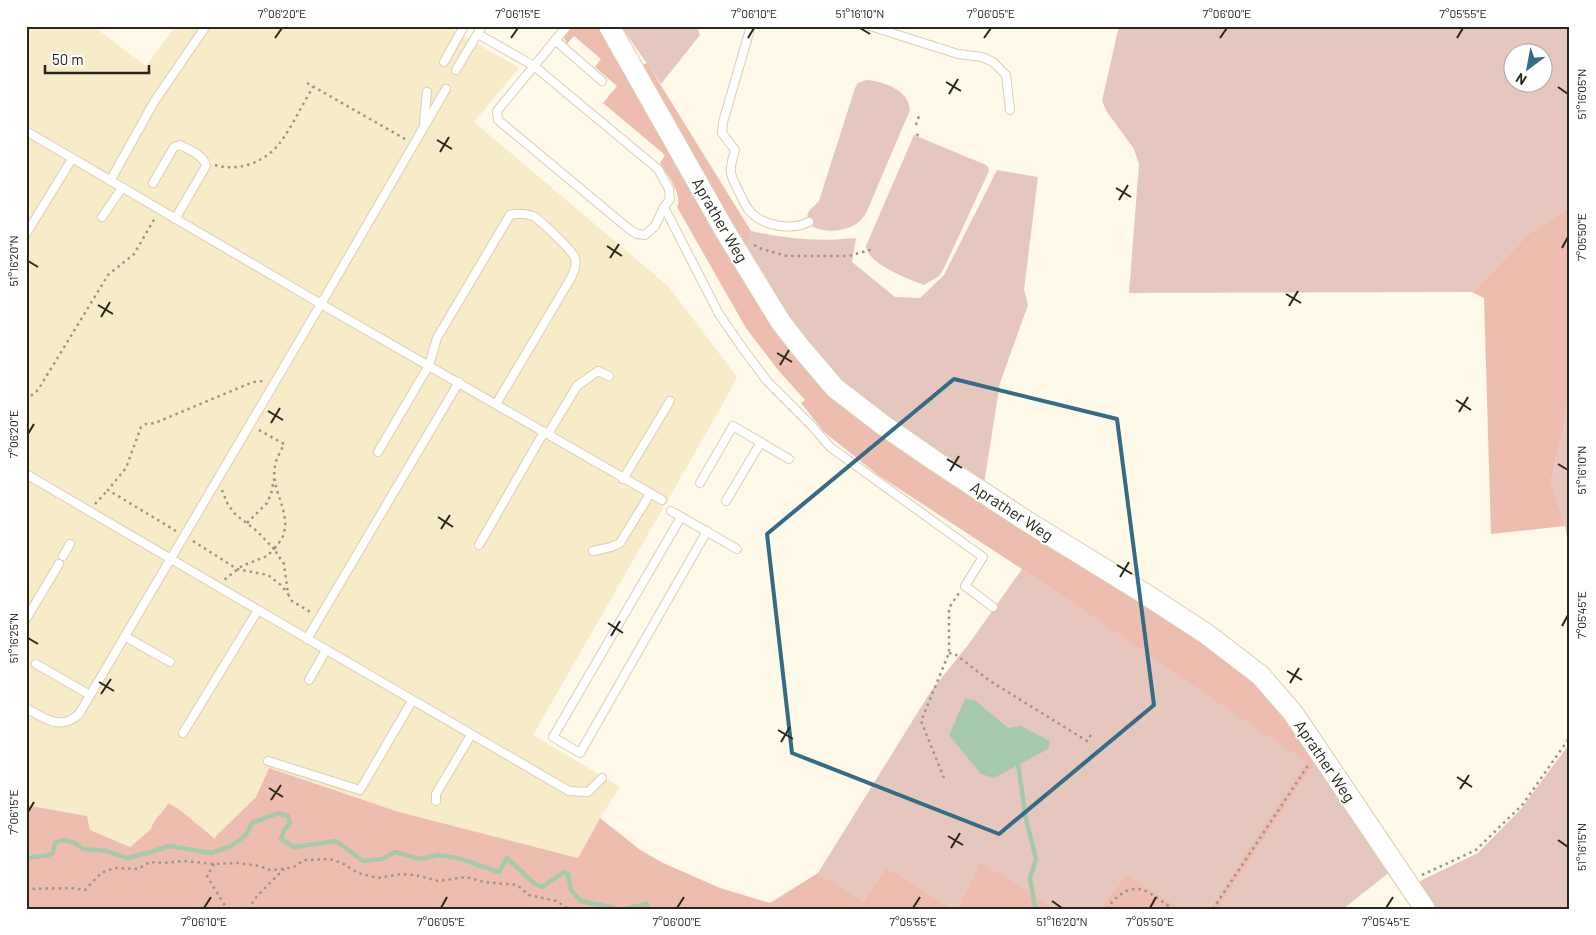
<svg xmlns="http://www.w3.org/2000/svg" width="1596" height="935" viewBox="0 0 1596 935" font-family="Barlow,sans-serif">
  <rect width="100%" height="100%" fill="#fef9e8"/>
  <polygon fill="#f7ecc7" points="26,26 93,26 146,66 176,26 447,26 519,68 474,122 669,287 737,377 724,402 533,735 620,787 600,818 578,858 399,812 269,768 256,797 214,838 180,810 168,803 166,808 152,823 151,829 130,847 90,830 87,816 26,805"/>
  <g fill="#e6c7bd" fill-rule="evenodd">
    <polygon points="621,26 697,26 700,35 661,84"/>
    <path d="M1119,26h451v181l-40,25 -58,60 -343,1 10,-129 -5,-15 -27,-37 -5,-11zM1514,52h30v30h-30z"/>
    <path d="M866,80c17,1 43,10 44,30l-43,101c-2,3 -4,7 -7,10 -12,11 -33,12 -47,6l-6,-11 2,-5 10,-10 36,-113 3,-5z"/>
    <path d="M914,135l72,30 2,2 1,4 -46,99 -4,6 -15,9c-14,-5 -58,-22 -58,-39z"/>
    <path d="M997,170l41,7 -14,113 4,15 -28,78 -16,101 -120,-84 -34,-29 -50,-63 -34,-58 5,-19c35,8 68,11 105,7l-4,24 43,35 25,1 24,-23z"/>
    <polygon points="1570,383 1570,553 1565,526 1551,481 1563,431"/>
    <polygon points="1022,569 1307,762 1209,909 1182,909 1126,873 1100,909 1057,909 981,863 957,909 954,909 886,867 864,901 818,873 931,691 968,645"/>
    <polygon points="1570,743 1570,909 1436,909 1418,882 1478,853 1521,809"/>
    <polygon points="1315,763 1391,871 1343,909 1218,909"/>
  </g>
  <g fill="#edbeaf">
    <path d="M572,26h27l27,45 21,-8 104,168 -5,20 34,57 50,63 34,29 412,282 39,81 -97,146h-9l97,-147 -284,-193 -144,-94 -54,-43 -23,-29 4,-3 -27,-30 -32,-42 -69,-121c7,-11 -11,-34 -17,-44l5,-8 -62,-52 14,-17 -22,-19 6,-8 -27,-23 -7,8 -3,-6z"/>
    <polygon points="1570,207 1570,383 1563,431 1551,481 1565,526 1491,534 1484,298 1472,292 1530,232"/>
    <path d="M269,768l130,44 179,46 22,-40 39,31 22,13 59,26 50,15 48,-30 46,28 22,-34 68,42h-928v-104l61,11 3,14 40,17 21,-18c2,-11 13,-16 17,-26l12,7 34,28 42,-41z"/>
    <polygon points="981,862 1057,909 957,909"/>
    <polygon points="1126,873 1182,909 1100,909"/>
  </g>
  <polygon fill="#a6c9a9" points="965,699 975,700 1008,728 1021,726 1050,741 1048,749 994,778 981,774 949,735"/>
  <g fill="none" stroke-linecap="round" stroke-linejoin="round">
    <g stroke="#a6c9a9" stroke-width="4.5">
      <polyline points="1018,764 1026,819 1036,859 1030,878 1035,907 1038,909"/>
      <path d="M26,859c10,-4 19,-1 27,-6l2,-10 7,-3 11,2 10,7 24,2 20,7 24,-6 18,-6 42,7 18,-6 16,-11 7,-13 26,-10 10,3 2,7 -6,7 -3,9 13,8 42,-6 27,20 19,-2 13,-7 25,7 19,-4 19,3 41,14 8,-14 28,26 7,3 22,-15 4,2 3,16 10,11 38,8"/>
      <polyline points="623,909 647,904 648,909"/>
    </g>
    <g stroke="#d8cfb3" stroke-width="10">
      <g id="service">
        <path d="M751,26l-28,96 -1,11 13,17c-2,7 -5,15 -4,23 1,6 4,10 6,15 4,7 6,14 11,21 13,17 42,22 61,13"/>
        <polyline points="870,26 958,54 982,57 993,62 1006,75 1010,110"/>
        <polyline points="478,34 534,66 658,169 669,189 670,199 664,207 655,226 645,235 637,234 629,229 498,120 497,111 567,26"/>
        <polyline points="555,40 602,81"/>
        <polyline points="444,62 464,26"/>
        <polyline points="456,70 482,26"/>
        <polyline points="446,89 321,304 662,500"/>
        <polyline points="424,122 427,92"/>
        <path d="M26,131l295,173 -242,410c-18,17 -34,5 -53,-6"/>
        <polyline points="110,181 154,102 206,26"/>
        <path d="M153,183l21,-36 6,-2c9,5 24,10 26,21l-31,53"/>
        <polyline points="664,207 719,314 741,346 767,381 812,426 830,447 983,557 965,586 993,607"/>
        <polyline points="102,217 122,188"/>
        <polyline points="26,234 72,159"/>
        <polyline points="548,434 577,386 598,371 609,376"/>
        <path d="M378,452l51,-87 8,-27 73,-123c8,-2 15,-2 23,1 7,4 40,35 42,42 2,7 -1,13 -4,20l-75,126"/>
        <polyline points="26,474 258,610"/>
        <polyline points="623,479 670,401"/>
        <polyline points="700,483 733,426 789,459"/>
        <polyline points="726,501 761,442"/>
        <polyline points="671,511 737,549"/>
        <polyline points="681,517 553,737 580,753 707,531"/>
        <polyline points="479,545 544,432"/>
        <polyline points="593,551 611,547 620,543 650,494"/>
        <polyline points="63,556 70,544"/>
        <polyline points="26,619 59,564"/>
        <polyline points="126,637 170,662"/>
        <polyline points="307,639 459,382"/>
        <polyline points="36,664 90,695"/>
        <polyline points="309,680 326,650"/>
        <polyline points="183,733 258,610 569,791 588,792 602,778"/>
        <polyline points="268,761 360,790 412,701"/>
        <polyline points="436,801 436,794 471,735"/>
      </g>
    </g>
    <g stroke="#d8cfb3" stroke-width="22">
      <polyline id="tertiary" points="609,26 725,231 780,321 800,347 835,388 883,425 935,461 1028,522 1142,592 1205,633 1260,675 1293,713 1425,909"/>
    </g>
    <g stroke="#999587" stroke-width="2.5" stroke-dasharray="2.5 4" stroke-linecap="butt">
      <polyline points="307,83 405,139"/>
      <polyline points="916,125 919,116"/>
      <polyline points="917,136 919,131"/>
      <path d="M215,165c22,7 49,-2 64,-21 13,-17 23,-39 34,-57"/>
      <polyline points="754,245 762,249 787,256 849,256 873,249"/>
      <polyline points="26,400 38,390 108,275 134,254 155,218"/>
      <path d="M259,430l25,14c-3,7 -8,15 -9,22 -5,24 17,46 8,70 -2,5 -6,9 -9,13l10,15 4,30 4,7 20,12"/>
      <polyline points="222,490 228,505 236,515 257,531 274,549 267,556 242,566 224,580"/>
      <polyline points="95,504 108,490"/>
      <polyline points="247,523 267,503 271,494 274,479"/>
      <polyline points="176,531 108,490 126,468 141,427 146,424 155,423 253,382 264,381"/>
      <polyline points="193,541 237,569 268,575 281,585 288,594"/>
      <polyline points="949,653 955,654 990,681 1087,741 1091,735"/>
      <polyline points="944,778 921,721 949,653 949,608 959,593"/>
      <polyline points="214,864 207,876 227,909"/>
      <polyline points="1422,875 1476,850 1523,804 1570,737"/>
      <polyline points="26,889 71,888 85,890 101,873 114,868 138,869 150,862 163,863 184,861 214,864 238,863 260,866 270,870 284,869 294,867 304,860 330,859 342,863 358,873 378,878 401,874 415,875 438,881 466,877 484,882 517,885 529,895 556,901 569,909"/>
      <polyline points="248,909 257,896 284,869"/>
      <path d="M1107,909c7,-11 21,-24 36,-19 9,3 22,14 30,19"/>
      <polyline points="1213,909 1309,764"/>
    </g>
    <use href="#service" stroke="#fff" stroke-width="8"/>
    <use href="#tertiary" stroke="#fff" stroke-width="20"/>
  </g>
  <path fill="none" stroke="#336d85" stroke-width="4" stroke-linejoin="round" d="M954,379l163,40 37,286 -155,129 -207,-81 -25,-219z"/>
  <path fill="none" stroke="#29261b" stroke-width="2" d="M860,28l10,6M275,38l7,-10M511,38l7,-10M748,38l6,-10M984,38l7,-10M1220,38l7,-10M1457,38l6,-10M946,82l15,9M1558,87l10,7M949,94l9,-15M437,140l15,9M440,152l9,-15M1116,188l15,9M1119,200l9,-15M607,246l15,10M1562,248l6,-11M610,258l9,-14M28,261l10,6M1286,294l15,9M98,305l15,9M1289,306l9,-15M101,317l9,-15M777,353l15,9M780,365l9,-15M1456,400l15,10M268,411l15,9M1459,412l9,-15M271,423l9,-15M28,434l6,-10M947,459l15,9M1558,464l10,6M950,471l9,-15M438,517l15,10M441,529l9,-14M1117,565l15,9M1120,577l9,-15M608,623l15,10M1562,626l6,-11M611,636l9,-15M28,638l10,6M1287,671l15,9M99,682l15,9M1290,683l9,-15M101,694l10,-15M778,730l15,9M781,742l9,-15M1457,777l15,10M269,788l14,9M1460,789l9,-14M271,800l10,-15M28,812l6,-10M948,836l15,9M1558,840l10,7M951,848l9,-15M1052,901l10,7M204,908l7,-11M441,908l6,-11M677,908l7,-11M913,908l7,-11M1150,908l6,-11M1386,908l7,-11"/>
  <g text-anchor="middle" stroke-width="4" stroke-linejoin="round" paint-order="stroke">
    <g font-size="16" fill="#29261b" stroke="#fff">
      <text transform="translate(720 220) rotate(60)" y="6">Aprather Weg</text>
      <text transform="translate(1012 511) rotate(33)" y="6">Aprather Weg</text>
      <text transform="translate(1325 761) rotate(56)" y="6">Aprather Weg</text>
    </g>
  </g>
  <rect width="1596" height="935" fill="none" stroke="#ffffff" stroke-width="55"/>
  <g transform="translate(1528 68) rotate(212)"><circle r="24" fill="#ffffff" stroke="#a9a8a4"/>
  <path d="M0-4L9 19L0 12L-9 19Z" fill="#336d85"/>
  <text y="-8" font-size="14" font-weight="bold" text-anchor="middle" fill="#29261b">N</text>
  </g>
  <path d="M45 65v8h104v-8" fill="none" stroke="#29261b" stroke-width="2.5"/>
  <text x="52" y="65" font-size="15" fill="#29261b" stroke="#ffffff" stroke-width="4" paint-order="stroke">50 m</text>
  <rect x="28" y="28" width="1540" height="880" fill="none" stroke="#29261b" stroke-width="2"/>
  <g font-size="12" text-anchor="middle" fill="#29261b">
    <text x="282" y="18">7°06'20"E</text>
    <text x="518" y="18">7°06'15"E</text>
    <text x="754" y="18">7°06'10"E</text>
    <text x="860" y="18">51°16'10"N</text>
    <text x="991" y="18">7°06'05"E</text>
    <text x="1227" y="18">7°06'00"E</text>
    <text x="1463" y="18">7°05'55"E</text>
    <text transform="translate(1582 94) rotate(-90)" y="4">51°16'05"N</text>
    <text transform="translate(1582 237) rotate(-90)" y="4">7°05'50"E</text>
    <text transform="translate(14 261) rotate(-90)" y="4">51°16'20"N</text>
    <text transform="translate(14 434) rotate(-90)" y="4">7°06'20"E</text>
    <text transform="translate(1582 470) rotate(-90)" y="4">51°16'10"N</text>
    <text transform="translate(1582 615) rotate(-90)" y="4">7°05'45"E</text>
    <text transform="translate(14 638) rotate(-90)" y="4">51°16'25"N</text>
    <text transform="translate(14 812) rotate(-90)" y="4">7°06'15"E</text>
    <text transform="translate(1582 847) rotate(-90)" y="4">51°16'15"N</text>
    <text x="204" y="926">7°06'10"E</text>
    <text x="441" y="926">7°06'05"E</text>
    <text x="677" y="926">7°06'00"E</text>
    <text x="913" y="926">7°05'55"E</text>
    <text x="1062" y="926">51°16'20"N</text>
    <text x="1150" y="926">7°05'50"E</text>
    <text x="1386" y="926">7°05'45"E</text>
  </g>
</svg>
